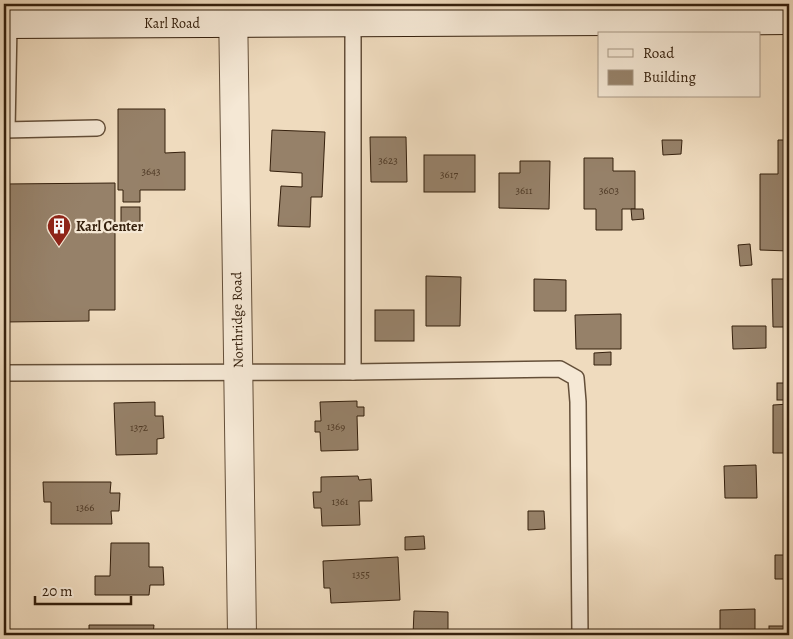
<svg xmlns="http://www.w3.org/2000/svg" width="793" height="639" viewBox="0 0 793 639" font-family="Alegreya,serif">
  <rect width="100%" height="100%" fill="#efdbbe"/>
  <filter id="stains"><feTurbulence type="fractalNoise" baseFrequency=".004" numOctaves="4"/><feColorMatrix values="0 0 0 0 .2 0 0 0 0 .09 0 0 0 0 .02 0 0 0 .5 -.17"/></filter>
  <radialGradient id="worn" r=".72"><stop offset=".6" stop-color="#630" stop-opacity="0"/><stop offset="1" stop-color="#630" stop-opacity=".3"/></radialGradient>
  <g fill="#968169" stroke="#35200d">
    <polygon points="118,109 165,109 165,153 185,152 185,190 140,190 140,202 123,202 123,190 118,190"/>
    <polygon points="272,130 325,132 322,197 311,197 310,227 278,226 281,186 302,187 302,173 270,171"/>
    <polygon points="370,137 406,137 407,182 371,182"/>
    <polygon points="662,140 682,140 681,154 663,155"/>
    <polygon points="778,140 789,140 789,251 760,250 760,174 778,174"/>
    <rect x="424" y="155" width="51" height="37"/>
    <polygon points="584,158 613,158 613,171 635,171 635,209 622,209 622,230 596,230 596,209 584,209"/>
    <polygon points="520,161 550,161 549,209 499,208 499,173 520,173"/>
    <polygon points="115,183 115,310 89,310 89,321 4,322 4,184"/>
    <rect x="121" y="207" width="19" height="24"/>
    <polygon points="631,209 643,209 644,219 632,220"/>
    <polygon points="750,244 752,265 740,266 738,245"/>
    <polygon points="426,276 461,277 460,326 426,326"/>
    <polygon points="534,279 566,280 566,311 534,311"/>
    <polygon points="772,279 789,279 789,327 773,327"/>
    <rect x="375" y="310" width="39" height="31"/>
    <polygon points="621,314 621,349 576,349 575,315"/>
    <polygon points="732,326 766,326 766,348 733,349"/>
    <polygon points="611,352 611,365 594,365 594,353"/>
    <rect x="777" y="383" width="12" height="17"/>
    <polygon points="357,401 357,407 364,407 364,416 357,416 358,450 321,451 320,432 315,432 315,421 321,421 320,402"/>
    <polygon points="155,402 155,416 163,416 164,438 157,439 157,454 116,455 114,403"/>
    <polygon points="789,404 789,453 773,453 773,405"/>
    <polygon points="756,465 757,498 725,498 724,466"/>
    <polygon points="358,476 359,480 371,479 372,501 359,501 360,525 322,526 321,508 314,508 313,492 321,492 321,477"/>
    <polygon points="43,482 111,482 110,493 120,493 119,511 111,511 112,524 51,524 51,502 44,502"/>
    <polygon points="528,511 544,511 545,529 528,530"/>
    <polygon points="424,536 425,549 405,550 405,537"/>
    <polygon points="111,543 149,543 149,567 163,567 164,585 150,585 149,595 95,595 95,576 110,576"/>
    <polygon points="775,555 789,555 789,582 789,579 775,579"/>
    <polygon points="398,557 400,600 331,603 330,588 324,588 323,561"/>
    <polygon points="755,609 755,635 720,635 720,610"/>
    <polygon points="414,611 448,612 448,635 413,635"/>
    <polygon points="89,625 154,625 153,635 89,635"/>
    <rect x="769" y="626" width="20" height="9"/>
    <rect x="332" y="631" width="66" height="4"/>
  </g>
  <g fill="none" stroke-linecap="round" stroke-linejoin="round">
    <g stroke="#644f39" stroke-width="18">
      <g id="service">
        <polyline points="4,130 97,128"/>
        <polyline points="7,130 9,24"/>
        <polyline points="353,372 560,369 576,378 578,402 580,635"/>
        <polyline points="4,373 353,372 353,22"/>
      </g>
    </g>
    <g stroke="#644f39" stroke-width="30">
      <polyline id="minor" points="233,4 242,635"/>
    </g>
    <g stroke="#35200d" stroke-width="30">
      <polyline id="secondary" points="4,24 789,20"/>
    </g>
    <use href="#service" stroke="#f5e8d5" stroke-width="15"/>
    <use href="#minor" stroke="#f5e8d5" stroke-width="28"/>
    <use href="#secondary" stroke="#f5e8d5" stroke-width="28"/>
  </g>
  <defs>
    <g id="building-pin" transform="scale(1.25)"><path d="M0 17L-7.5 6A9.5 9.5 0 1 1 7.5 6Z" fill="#8f2418" stroke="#f5e8d5"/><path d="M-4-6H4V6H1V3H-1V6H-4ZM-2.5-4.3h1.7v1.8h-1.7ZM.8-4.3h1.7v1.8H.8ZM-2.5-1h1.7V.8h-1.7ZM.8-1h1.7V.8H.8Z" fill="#fff"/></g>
  </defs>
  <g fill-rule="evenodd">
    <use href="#building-pin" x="59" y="226"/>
  </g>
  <g text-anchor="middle" stroke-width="4.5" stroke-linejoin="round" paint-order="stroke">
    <g font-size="11" fill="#4d3824">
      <text x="388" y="164">3623</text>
      <text x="151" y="175">3643</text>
      <text x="449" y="178">3617</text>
      <text x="524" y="194">3611</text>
      <text x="609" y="194">3603</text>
      <text x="336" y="430">1369</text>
      <text x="139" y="431">1372</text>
      <text x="340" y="505">1361</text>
      <text x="85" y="511">1366</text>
      <text x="361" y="578">1355</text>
    </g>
    <g font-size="14" fill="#35200d" stroke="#f5e8d5">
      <text x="172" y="28">Karl Road</text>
      <text transform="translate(237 320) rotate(-91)" y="5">Northridge Road</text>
    </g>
    <g font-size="14" font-weight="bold" fill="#35200d" stroke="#f5e8d5" text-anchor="start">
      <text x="76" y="231">Karl Center</text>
    </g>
  </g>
  <rect width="793" height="639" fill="none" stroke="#efdbbe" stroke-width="20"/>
  <rect x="5" y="5" width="783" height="629" fill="none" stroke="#35200d" stroke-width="2.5"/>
  <rect x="10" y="10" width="773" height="619" fill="none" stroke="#35200d"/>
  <rect x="598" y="32" width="162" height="65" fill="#f5e8d5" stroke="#a89885"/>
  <rect x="608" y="49" width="25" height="8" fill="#f5e8d5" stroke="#a89885"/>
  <text x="643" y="58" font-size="15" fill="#35200d">Road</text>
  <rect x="608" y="70" width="25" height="15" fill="#968169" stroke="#a89885"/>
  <text x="643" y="82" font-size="15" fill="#35200d">Building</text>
  <path d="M35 596v8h96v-8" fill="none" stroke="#35200d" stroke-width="2.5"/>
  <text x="42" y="596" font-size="15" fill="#35200d" stroke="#f5e8d5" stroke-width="4" paint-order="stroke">20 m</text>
  <rect width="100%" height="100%" filter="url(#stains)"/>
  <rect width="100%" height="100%" fill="url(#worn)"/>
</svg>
